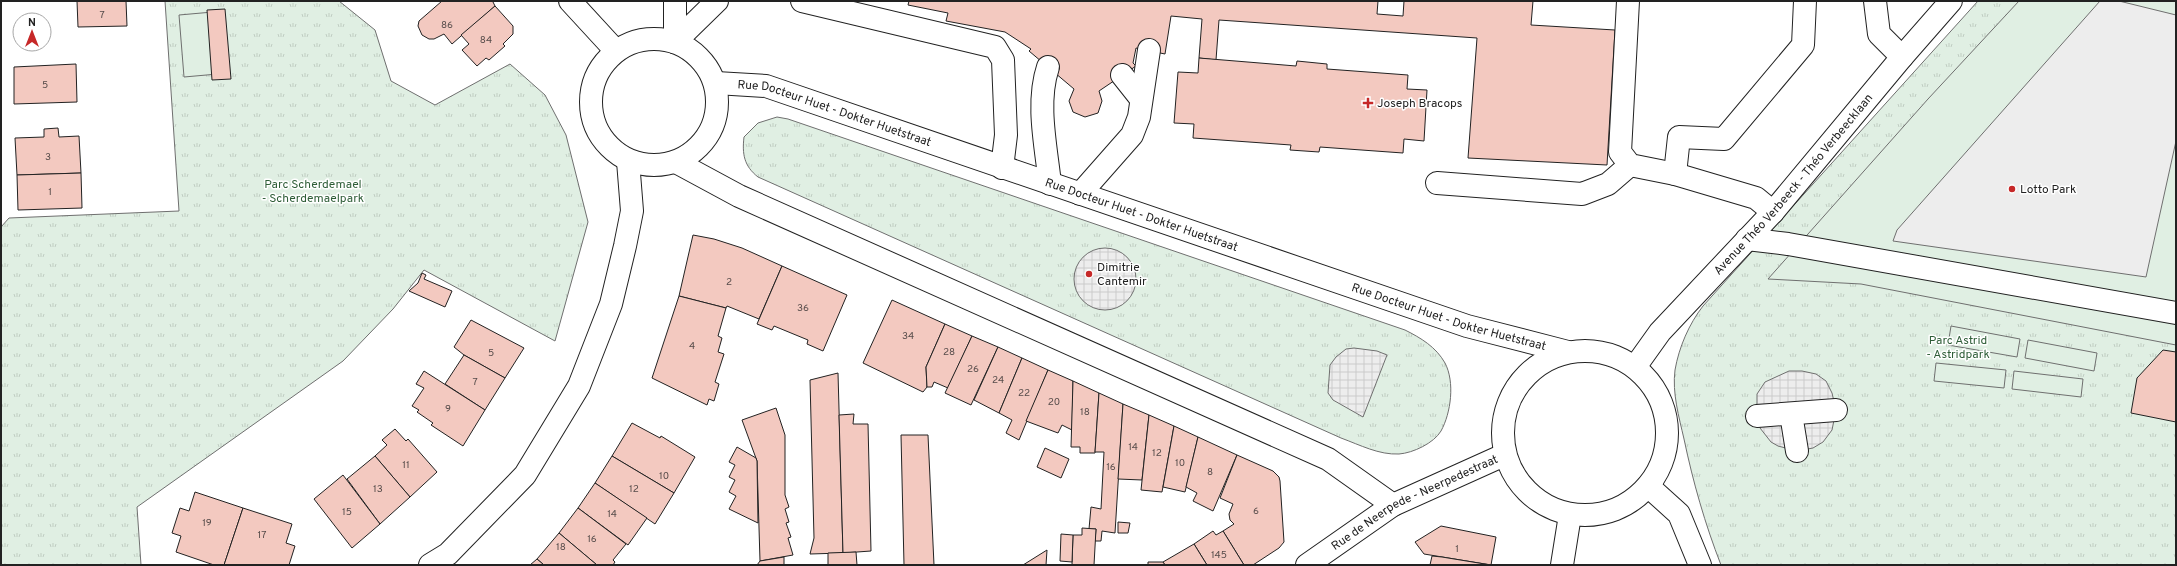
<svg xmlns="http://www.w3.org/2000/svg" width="2177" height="566" viewBox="0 0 2177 566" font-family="Overpass,sans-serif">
  <defs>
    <pattern id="park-tufts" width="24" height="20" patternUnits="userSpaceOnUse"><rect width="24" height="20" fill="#e0efe3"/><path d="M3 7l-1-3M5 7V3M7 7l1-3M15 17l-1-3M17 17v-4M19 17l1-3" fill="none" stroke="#c0cdc2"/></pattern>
    <pattern id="plaza-grid" width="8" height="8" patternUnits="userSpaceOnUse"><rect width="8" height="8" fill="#ededed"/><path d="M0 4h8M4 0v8" fill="none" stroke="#cbcbcb"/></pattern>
  </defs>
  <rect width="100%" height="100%" fill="#fff"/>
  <g fill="url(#park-tufts)" stroke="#6f6f6f">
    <polygon points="165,1 339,1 375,30 391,81 435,105 510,64 545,95 566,135 588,222 555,341 424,270 393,309 343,361 137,507 141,565 1,565 1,227 9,218 179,211"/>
    <path d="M1978,1h198v564h-455c-16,-41 -28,-83 -37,-126 -5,-22 -12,-46 -9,-69 4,-23 14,-46 28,-64z"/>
    <path d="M777,117l11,2 617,211c16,8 31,17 40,33 10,19 6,50 -4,68 -7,12 -28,22 -42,23 -20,1 -39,-9 -58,-16l-583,-261c-14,-11 -16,-23 -14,-40l14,-14z"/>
  </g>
  <g fill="#e0efe3" stroke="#6f6f6f">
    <polygon points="2019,1 2176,1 2176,345 1861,284 1768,279 1928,99"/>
    <polygon points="224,11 229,73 184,77 179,15"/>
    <polygon points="1951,326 2020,339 2017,357 1948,345"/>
    <polygon points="2028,340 2097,353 2094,371 2025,358"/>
    <polygon points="1936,363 2006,370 2004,388 1934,381"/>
    <polygon points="2014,371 2083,379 2081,397 2012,389"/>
  </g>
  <polygon fill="#ededed" stroke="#6f6f6f" points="2100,1 2119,1 2176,15 2176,141 2146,277 1893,241 1897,230"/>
  <g fill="url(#plaza-grid)" stroke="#6f6f6f">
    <circle cx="1105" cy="279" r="31"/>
    <polygon points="1354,348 1377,351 1387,355 1363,417 1333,400 1328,393 1330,365 1336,357 1346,349"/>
    <polygon points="1789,371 1802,371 1816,374 1826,381 1832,393 1836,410 1832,430 1823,442 1813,448 1797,451 1778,446 1771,442 1760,428 1757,416 1757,394 1765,382"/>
  </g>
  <g fill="#f3c9c0" stroke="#222">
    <polygon points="77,1 126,1 127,26 78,27"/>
    <polygon points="442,1 494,1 493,2 495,6 452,44 444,34 434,39 429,39 422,35 418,26 419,21"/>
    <polygon points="909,1 1378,1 1377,14 1403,16 1404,1 1533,1 1531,25 1615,30 1607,165 1468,158 1477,38 1219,20 1216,60 1199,58 1202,19 1171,16 1165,54 1136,48 1133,63 1136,66 1099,91 1102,101 1098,113 1085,117 1073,112 1069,101 1074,89 1029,51 1031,49 1005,32 946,21 948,13 908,5"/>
    <polygon points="495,6 513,26 513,34 503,44 505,46 489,60 486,58 477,66 462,50 469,44 461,35"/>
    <polygon points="225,9 231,79 212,80 207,10"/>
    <polygon points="1199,58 1296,66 1297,61 1327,64 1327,69 1408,75 1407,89 1427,90 1424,141 1404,139 1403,153 1320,147 1319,152 1290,150 1291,145 1193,138 1194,124 1174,123 1178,72 1198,73"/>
    <polygon points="76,64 77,102 14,104 14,67"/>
    <polygon points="58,128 59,137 79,136 81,173 17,175 15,138 44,137 44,129"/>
    <polygon points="81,173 82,208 18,210 17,175"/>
    <polygon points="693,235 714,239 742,248 782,266 759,319 727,306 726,308 679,296"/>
    <polygon points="782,266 847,295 823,351 807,344 808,340 774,326 772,330 757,324"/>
    <polygon points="422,273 426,275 424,279 452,291 445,307 409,291 418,283"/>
    <polygon points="679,296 726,308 718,336 722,338 718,352 724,354 715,382 719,384 714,401 709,399 707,405 652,378"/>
    <polygon points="892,300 945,324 926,367 927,387 923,392 863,363"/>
    <polygon points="471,320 524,348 505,378 464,355 454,347"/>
    <polygon points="945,324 972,336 948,388 934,382 932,387 927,387 926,367"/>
    <polygon points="972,336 998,347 971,405 945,393"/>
    <polygon points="998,347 1022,358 999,413 974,400"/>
    <polygon points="2163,350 2176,352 2176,422 2131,413 2137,378"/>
    <polygon points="464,355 505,378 485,410 445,384"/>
    <polygon points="1022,358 1048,370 1019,440 1006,433 1012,420 999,413"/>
    <polygon points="1048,370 1073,381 1072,430 1062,425 1058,433 1026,421"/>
    <polygon points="424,371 485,410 463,446 431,425 433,423 417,412 419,410 412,406 424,388 416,384"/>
    <polygon points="838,373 843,553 810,554 814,538 810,380"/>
    <polygon points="1073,381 1099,393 1095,453 1080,453 1080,447 1071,447"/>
    <polygon points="1099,393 1123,404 1115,533 1102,531 1101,541 1095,541 1096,529 1089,529 1091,507 1101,509 1104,452 1095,452"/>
    <polygon points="1123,404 1149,415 1142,480 1118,479"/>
    <polygon points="776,408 785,435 785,495 789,507 785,509 789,522 786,523 791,537 788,538 793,555 760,561 757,461 742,420"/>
    <polygon points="854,414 853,424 868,424 871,551 843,553 839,415"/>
    <polygon points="1149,415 1174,426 1162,492 1141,490"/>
    <polygon points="632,423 660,438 661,436 695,457 674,493 612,456"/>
    <polygon points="1174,426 1198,437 1185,492 1163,487"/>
    <polygon points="395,429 406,441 408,439 437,472 410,497 375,456 387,445 382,440"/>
    <polygon points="901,435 928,435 934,565 904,565"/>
    <polygon points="1198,437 1237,455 1213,511 1193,501 1197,493 1186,487"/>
    <polygon points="737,447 756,458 757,461 758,523 729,509 736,496 729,492 735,480 729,477 735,465 729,462"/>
    <polygon points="1045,448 1069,459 1061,478 1037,467"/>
    <polygon points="1237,455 1273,471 1279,477 1280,481 1284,542 1279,548 1253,565 1244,565 1223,531 1234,524 1230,520 1229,514 1233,504 1220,498"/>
    <polygon points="375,456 410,497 380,524 347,479"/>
    <polygon points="612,456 674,493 655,524 595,483"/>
    <polygon points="343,475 380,524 352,548 314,499"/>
    <polygon points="595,483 647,518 628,545 578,508"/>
    <polygon points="195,492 243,508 224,565 214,565 176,552 181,536 172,533 180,508 189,511"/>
    <polygon points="243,508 292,524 286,543 295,546 289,565 224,565"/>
    <polygon points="578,508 626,544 613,560 615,562 613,565 597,565 559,533"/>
    <polygon points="1118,522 1130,523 1128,533 1118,533"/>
    <polygon points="1441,526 1496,537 1491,565 1424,554 1415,542"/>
    <polygon points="1082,528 1096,529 1094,565 1072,565 1073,535 1082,535"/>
    <polygon points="1213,531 1216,535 1223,531 1244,565 1207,565 1194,544"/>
    <polygon points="559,533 597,565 544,565 537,559"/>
    <polygon points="1061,534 1073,535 1072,562 1060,561"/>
    <polygon points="1194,544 1207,565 1165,565 1163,562"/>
    <polygon points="1047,550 1046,565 1023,565"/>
    <polygon points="856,552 857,565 828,565 828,553"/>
    <polygon points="1432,556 1442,557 1491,565 1430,565"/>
    <polygon points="784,557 784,565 757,565 760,561"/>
    <polygon points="537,559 544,565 530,565"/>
    <polygon points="1148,562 1163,562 1165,565 1148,565"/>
  </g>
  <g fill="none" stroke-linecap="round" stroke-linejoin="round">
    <g stroke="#222" stroke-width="24">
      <g id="minor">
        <polyline points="570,1 616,51"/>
        <polyline points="675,1 675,42"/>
        <polyline points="802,1 995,47 1003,60 1006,135 1002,168"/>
        <polyline points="1628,1 1620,152 1630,165 1675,174 1756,198 1773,212"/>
        <polyline points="1875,1 1879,34 1902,57"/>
        <circle cx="654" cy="102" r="63"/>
        <polyline points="675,42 717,1"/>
        <path d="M1048,67c-12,36 -2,79 2,117"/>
        <polyline points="1122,75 1141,99"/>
        <path id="s1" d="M716,83l50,3 701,240 101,26"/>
        <polyline points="676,162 739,196 1328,459 1393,505"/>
        <polyline points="1675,174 1679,137 1724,139 1803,45 1805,1"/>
        <polyline points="1437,183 1582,194 1608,184 1630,165"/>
        <polyline points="1080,194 1132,135 1139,117 1149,50"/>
        <polyline points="1747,239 1788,244 2176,313"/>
        <circle cx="1585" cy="433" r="82"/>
        <path id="s2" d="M1635,367l25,-35 113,-120 129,-155 49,-56"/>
        <polyline points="1791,414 1797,451"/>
        <polyline points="1757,416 1836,410"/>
        <polyline points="1648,486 1679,514 1700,565"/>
        <polyline points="430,565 448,554 525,475 579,386 611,304 625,246 632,211 628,161"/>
        <path id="s3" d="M1307,565l86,-60 111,-50"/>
        <polyline points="1562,565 1570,515"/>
      </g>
    </g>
    <use href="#minor" stroke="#fff" stroke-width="22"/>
  </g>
  <g fill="#c62828" stroke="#fff" stroke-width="1.5">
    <path d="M1366 97h4v4h4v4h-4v4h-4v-4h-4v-4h4z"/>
    <circle cx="2012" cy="189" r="4"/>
    <circle cx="1089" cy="274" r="4"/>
  </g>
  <g text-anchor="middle" stroke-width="3" stroke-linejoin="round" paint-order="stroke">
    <g font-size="10" fill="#564c4a">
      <text x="102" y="18">7</text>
      <text x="447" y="28">86</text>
      <text x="486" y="43">84</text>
      <text x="45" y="88">5</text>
      <text x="48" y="160">3</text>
      <text x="50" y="195">1</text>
      <text x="729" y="285">2</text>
      <text x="803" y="311">36</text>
      <text x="908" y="339">34</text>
      <text x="692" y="349">4</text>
      <text x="949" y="355">28</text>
      <text x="491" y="356">5</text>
      <text x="973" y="372">26</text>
      <text x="998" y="383">24</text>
      <text x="475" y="385">7</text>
      <text x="1024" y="396">22</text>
      <text x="1054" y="405">20</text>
      <text x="448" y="412">9</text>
      <text x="1085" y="415">18</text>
      <text x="1133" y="450">14</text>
      <text x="1157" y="456">12</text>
      <text x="1180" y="466">10</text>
      <text x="406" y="468">11</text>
      <text x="1111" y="470">16</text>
      <text x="1210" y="475">8</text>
      <text x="664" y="479">10</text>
      <text x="378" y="492">13</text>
      <text x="634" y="492">12</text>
      <text x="1256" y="514">6</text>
      <text x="347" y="515">15</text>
      <text x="612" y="517">14</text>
      <text x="207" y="526">19</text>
      <text x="262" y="538">17</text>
      <text x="592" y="542">16</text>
      <text x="561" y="550">18</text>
      <text x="1457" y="552">1</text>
      <text x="1219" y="558">145</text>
    </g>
    <g font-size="12" fill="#222" stroke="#fff" text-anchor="start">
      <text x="1377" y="107">Joseph Bracops</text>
      <text x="2020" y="193">Lotto Park</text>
      <text x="1097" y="271">Dimitrie<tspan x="1097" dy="14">Cantemir</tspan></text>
    </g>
    <g font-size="12" fill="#222" stroke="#fff">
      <text dy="4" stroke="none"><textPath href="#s1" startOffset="123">Rue Docteur Huet - Dokter Huetstraat</textPath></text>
      <text dy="4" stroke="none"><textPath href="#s2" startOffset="242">Avenue Théo Verbeeck - Théo Verbeecklaan</textPath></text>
      <text dy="4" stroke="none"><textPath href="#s1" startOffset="447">Rue Docteur Huet - Dokter Huetstraat</textPath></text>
      <text dy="4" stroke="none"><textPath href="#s1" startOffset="771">Rue Docteur Huet - Dokter Huetstraat</textPath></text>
      <text dy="4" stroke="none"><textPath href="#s3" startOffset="125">Rue de Neerpede - Neerpedestraat</textPath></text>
    </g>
    <g font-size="12" fill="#2f5e38" stroke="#fff">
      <text x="313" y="188">Parc Scherdemael<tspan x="313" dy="14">- Scherdemaelpark</tspan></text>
      <text x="1958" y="344">Parc Astrid<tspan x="1958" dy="14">- Astridpark</tspan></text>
    </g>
  </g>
  <rect width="2177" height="566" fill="none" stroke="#222222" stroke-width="4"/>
  <g transform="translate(32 32)"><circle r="19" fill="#ffffff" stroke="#a7a7a7"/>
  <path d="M0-3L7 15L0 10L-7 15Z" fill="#c62828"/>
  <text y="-6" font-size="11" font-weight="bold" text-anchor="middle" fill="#222222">N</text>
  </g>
</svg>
